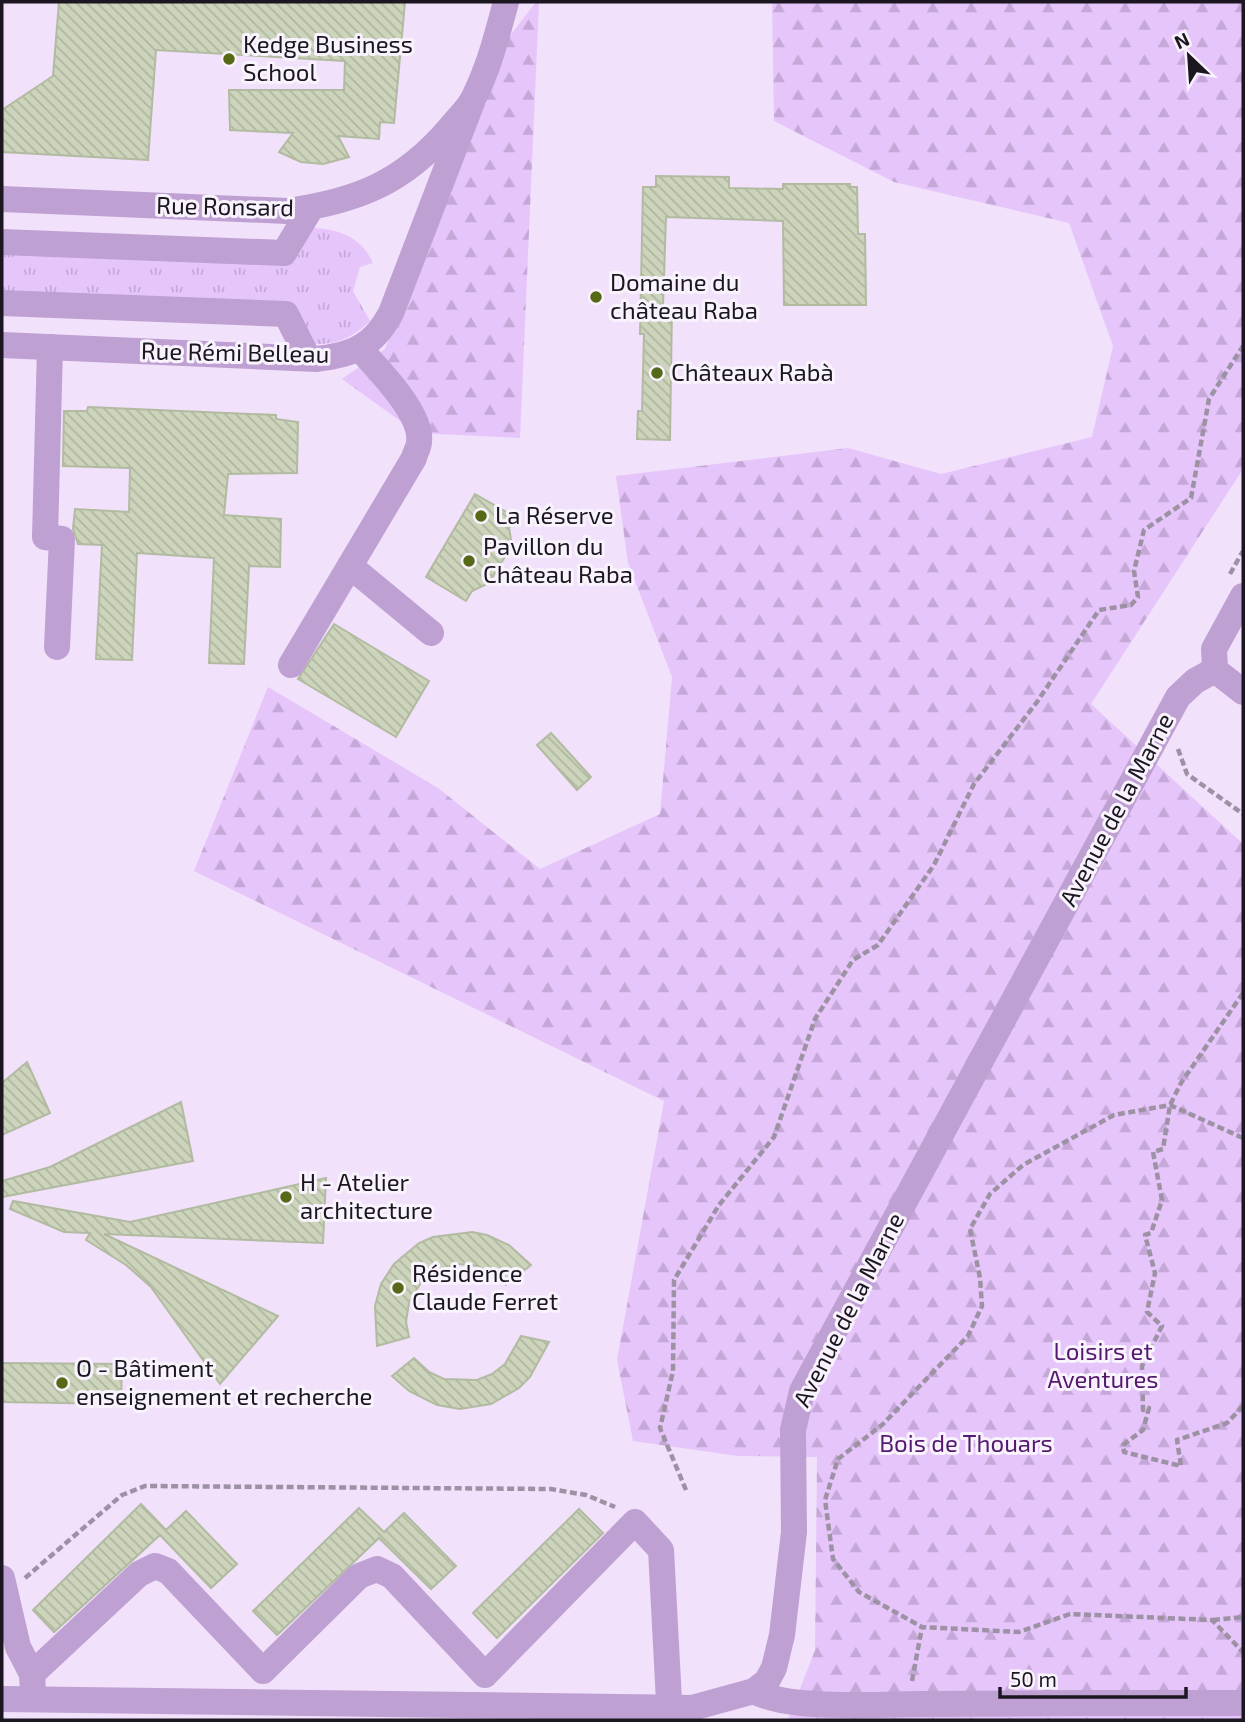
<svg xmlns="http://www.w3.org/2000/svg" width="1245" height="1722" viewBox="0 0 1245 1722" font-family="'Exo 2',sans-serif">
  <defs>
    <pattern id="grass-tufts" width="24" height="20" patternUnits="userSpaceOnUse" patternTransform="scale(1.75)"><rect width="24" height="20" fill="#e6c5fb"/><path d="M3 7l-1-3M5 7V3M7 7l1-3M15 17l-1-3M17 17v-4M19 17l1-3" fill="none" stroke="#c5a8d7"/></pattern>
    <pattern id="forest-firs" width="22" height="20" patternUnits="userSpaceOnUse" patternTransform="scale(1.75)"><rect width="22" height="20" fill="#e6c5fb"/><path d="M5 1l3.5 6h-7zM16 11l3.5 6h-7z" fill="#c5a8d7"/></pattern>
    <pattern id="building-back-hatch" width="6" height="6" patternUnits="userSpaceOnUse" patternTransform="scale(1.75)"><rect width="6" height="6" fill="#ccd5bb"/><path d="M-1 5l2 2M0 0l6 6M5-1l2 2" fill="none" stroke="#afb6a0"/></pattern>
  </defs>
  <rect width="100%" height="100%" fill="#f1e1fb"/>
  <path fill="url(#grass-tufts)" d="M314,228c26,1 48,10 59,35l-13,4 -7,24 17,30c-18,17 -33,24 -58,23l-20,-38 -290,-12v-43l292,11z"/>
  <g fill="url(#forest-firs)">
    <polygon points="536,2 539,2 520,438 417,433 342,379 385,349 505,42"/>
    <polygon points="772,2 1243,2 1243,469 1091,704 1243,844 1243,1720 788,1720 815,1650 817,1457 738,1456 633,1441 617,1360 664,1101 194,871 268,687 438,788 540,869 660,814 672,677 628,563 616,476 848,448 941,474 1092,437 1113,346 1069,223 894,182 774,121"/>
  </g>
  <g fill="url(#building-back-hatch)" stroke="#b2bba1" stroke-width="2">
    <polygon points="59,2 405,2 394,123 380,122 379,139 338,136 349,157 323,164 301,162 279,152 293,133 230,130 229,90 344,90 345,61 156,50 148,160 2,152 2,110 53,76"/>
    <polygon points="656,176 729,177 729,188 783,189 783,184 850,184 850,187 857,187 858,234 865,234 866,305 784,305 783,221 666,217 663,306 672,306 670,440 637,439 638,411 642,411 644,334 640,334 643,187 656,187"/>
    <polygon points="88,407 276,415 276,419 298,422 297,473 228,474 224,515 281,519 280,567 249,566 244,664 209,663 214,558 137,553 132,660 96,659 102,545 78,544 73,529 75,509 129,512 130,468 63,466 64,411 87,411"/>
    <polygon points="475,494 515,517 509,528 512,545 489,583 472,591 466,601 426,577"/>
    <polygon points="334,624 429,681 396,737 298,679"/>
    <polygon points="551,733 591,777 577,790 537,745"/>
    <polygon points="27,1062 50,1113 2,1135 2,1083"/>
    <polygon points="181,1102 193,1161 2,1197 2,1181 50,1167"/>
    <polygon points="326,1178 323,1243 104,1234 278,1316 220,1384 151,1287 126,1265 86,1240 90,1233 64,1232 10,1209 13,1201 130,1222"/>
    <polygon points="472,1232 487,1235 509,1245 531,1265 506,1285 492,1273 478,1266 458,1264 439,1269 422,1281 409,1302 406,1322 409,1337 377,1346 375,1306 381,1284 394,1264 419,1243 433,1237"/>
    <polygon points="521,1336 549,1342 530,1377 519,1388 491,1404 460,1409 437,1405 409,1391 392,1376 414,1358 429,1372 444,1379 477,1380 492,1374 505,1364"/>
    <polygon points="2,1363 122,1364 121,1404 2,1402"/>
    <polygon points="141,1504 166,1530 186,1511 237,1564 211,1588 160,1535 54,1632 33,1610"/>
    <polygon points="359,1508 384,1532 404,1513 456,1566 431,1589 379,1538 277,1635 253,1611"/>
    <polygon points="579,1509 603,1533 497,1638 473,1613"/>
  </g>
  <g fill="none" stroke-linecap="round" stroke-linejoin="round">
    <g stroke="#9d91a4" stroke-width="4.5" stroke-dasharray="7 3.5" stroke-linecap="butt">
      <polyline points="1230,574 1243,551"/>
      <polyline points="1178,749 1187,774 1243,814"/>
      <polyline points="1243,993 1181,1083 1170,1105 1163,1149 1153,1152 1162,1200 1151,1233 1145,1235 1155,1273 1147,1312 1162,1326 1142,1366 1143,1410 1149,1408 1143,1430 1123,1445 1124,1452 1181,1466 1177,1440 1227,1423 1243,1406"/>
      <polyline points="1243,1138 1170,1105 1114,1115 1023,1165 990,1194 970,1229 980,1278 982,1306 968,1336 882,1425 838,1459 825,1500 833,1559 859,1592 922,1627 1019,1632 1070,1614 1212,1620 1243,1652"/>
      <polyline points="686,1490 660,1428 673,1371 674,1280 719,1205 774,1137 815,1019 853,960 878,945 934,865 974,784 1037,702 1099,610 1131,605 1138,597 1134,571 1144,530 1191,498 1209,399 1243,346"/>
      <polyline points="25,1578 122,1495 145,1486 551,1489 586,1495 615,1507"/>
      <polyline points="1213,1620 1243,1617"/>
      <polyline points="912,1681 922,1627"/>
    </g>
    <g stroke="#bfa0d2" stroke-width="26">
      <path d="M2,199l285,12c70,-10 116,-28 163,-83 7,-9 18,-19 23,-29 16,-31 24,-64 33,-97"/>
      <polyline points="2,242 284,253 311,208"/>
      <polyline points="2,303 286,314 308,358"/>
      <path d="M2,345l314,14c36,-4 57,-12 75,-46l81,-211"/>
      <polyline points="50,347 45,537 62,539 57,647"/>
      <polyline points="350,566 431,633"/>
      <path d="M291,665l123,-207c1,-5 5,-11 5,-16 4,-28 -42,-74 -60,-94"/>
      <polyline points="1215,670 1214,649 1243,596"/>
      <polyline points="1215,670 1243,692"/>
      <polyline points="2,1578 18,1647 32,1674 33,1691"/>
      <polyline points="32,1674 139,1574 155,1566 168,1571 263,1671 359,1576 377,1569 392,1576 485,1675 635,1522 661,1550 670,1720"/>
      <path d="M754,1691c34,20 127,13 169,13 107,-1 213,-1 320,-1"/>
      <polyline points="2,1699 692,1708 754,1691 767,1681 774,1668 782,1635 794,1532 793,1430 802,1391 1178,697 1195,681 1215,670"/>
    </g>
  </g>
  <g fill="#556917" stroke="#f9f3fd" stroke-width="2.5">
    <circle cx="229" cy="59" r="7"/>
    <circle cx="596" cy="297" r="7"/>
    <circle cx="657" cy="373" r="7"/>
    <circle cx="481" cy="516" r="7"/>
    <circle cx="469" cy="561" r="7"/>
    <circle cx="286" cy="1197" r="7"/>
    <circle cx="398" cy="1288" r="7"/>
    <circle cx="62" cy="1383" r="7"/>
  </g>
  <g text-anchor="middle" stroke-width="6" stroke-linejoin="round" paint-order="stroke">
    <g font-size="24" fill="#1b161f" stroke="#f9f3fd" text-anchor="start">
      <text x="243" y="53">Kedge Business<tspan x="243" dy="28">School</tspan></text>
      <text x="610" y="291">Domaine du<tspan x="610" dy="28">château Raba</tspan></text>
      <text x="671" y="381">Châteaux Rabà</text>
      <text x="495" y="524">La Réserve</text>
      <text x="483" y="555">Pavillon du<tspan x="483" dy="28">Château Raba</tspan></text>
      <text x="300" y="1191">H - Atelier<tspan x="300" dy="28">architecture</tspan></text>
      <text x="412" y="1282">Résidence<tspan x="412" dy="28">Claude Ferret</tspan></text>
      <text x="76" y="1377">O - Bâtiment<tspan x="76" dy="28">enseignement et recherche</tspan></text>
    </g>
    <g font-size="24" fill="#1b161f" stroke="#f9f3fd">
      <text transform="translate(225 207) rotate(1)" y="8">Rue Ronsard</text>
      <text transform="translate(235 353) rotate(1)" y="8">Rue Rémi Belleau</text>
      <text transform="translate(1117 810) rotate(-62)" y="8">Avenue de la Marne</text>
      <text transform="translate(849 1310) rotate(-63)" y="8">Avenue de la Marne</text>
    </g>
    <g font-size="24" fill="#54196f" stroke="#f9f3fd">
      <text x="1103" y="1360">Loisirs et<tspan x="1103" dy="28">Aventures</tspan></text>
      <text x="966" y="1452">Bois de Thouars</text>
    </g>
  </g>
  <rect width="1245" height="1722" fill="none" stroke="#1b161f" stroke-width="7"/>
  <g transform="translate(1189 56) rotate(335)" stroke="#f9f3fd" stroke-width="5" paint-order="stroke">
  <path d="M0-5L12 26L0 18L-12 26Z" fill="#1b161f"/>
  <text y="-10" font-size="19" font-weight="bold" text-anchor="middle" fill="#1b161f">N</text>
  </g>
  <path d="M1000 1687v10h186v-10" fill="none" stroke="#1b161f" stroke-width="3.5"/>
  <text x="1010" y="1687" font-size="21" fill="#1b161f" stroke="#f9f3fd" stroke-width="5" paint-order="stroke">50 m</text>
</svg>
